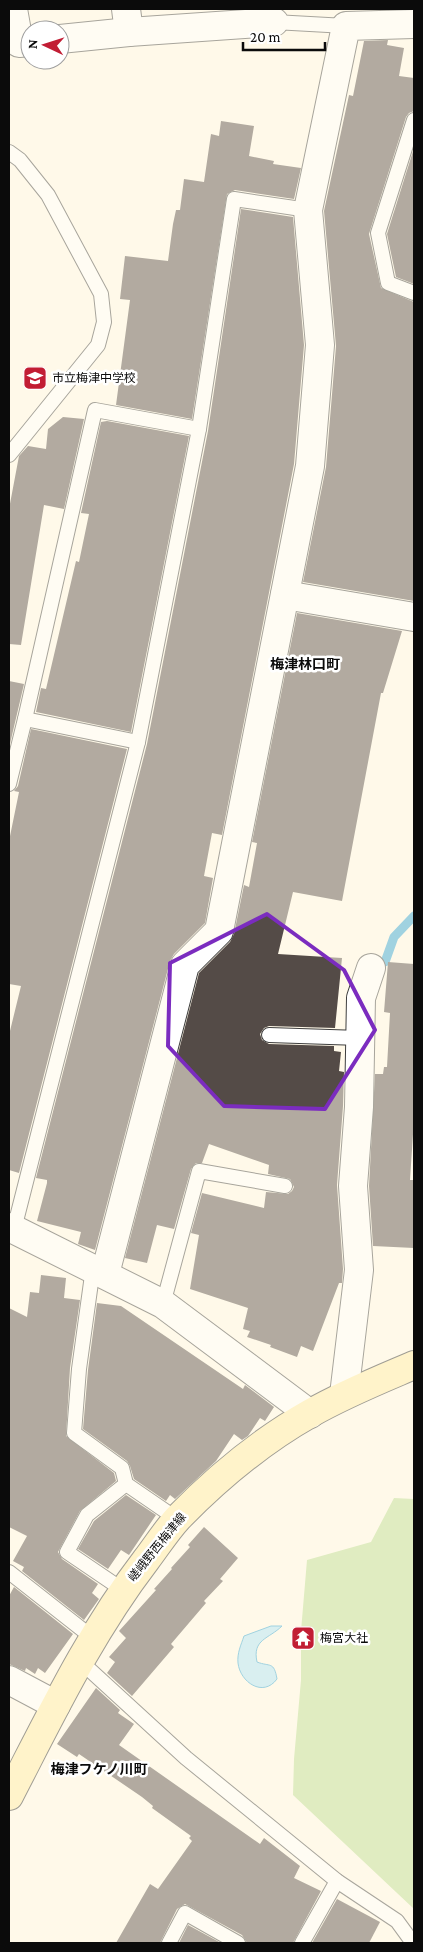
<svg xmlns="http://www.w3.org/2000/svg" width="423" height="1952" viewBox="0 0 423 1952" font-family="'Crimson Pro','Noto Sans JP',serif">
  <rect width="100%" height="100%" fill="#fff9e9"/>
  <polygon fill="#badc90" points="394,1498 414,1499 414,1909 293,1795 294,1759 301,1680 301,1631 307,1560 371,1542"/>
  <path fill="#abe3f9" stroke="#2ea2d4" d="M271,1626h11c-13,13 -30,13 -25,36 13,5 17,-1 20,17 -14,19 -37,3 -39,-16 -1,-10 3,-18 6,-27z"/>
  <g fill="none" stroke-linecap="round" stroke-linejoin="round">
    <polyline stroke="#2ea2d4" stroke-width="9" points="385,962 394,937 414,916"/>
  </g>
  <g fill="#544b47">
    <polygon points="388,40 387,45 404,48 399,76 414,78 414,111 409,113 406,117 369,234 381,288 414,302 414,601 303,582 326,467 336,346 324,211 349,95 353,96 364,41"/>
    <polygon points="221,121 254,126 249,156 274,161 273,164 301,168 294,199 235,190 227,194 192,419 116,405 130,300 120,299 125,256 168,261 173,224 176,210 180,210 184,179 204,182 211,134 219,136"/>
    <polygon points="414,148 414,284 396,277 387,234"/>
    <polygon points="241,209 293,217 304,345 294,464 222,835 212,833 204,876 213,878 205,923 174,954 170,961 95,1250 78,1244 81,1232 37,1221 47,1183 47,1180 36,1178 147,744 208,431"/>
    <polygon points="63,417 84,419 64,509 44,505 21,645 9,644 9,509 19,456 28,446 46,449 48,429"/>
    <polygon points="107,421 189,436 131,732 36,712 41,688 46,689 76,561 79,562 89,514 81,513 101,422"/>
    <polygon points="297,613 402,631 383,693 381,693 342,901 293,892 278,954 342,958 335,1028 269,1026 264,1028 260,1034 262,1040 269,1044 334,1046 334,1051 341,1052 339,1071 344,1072 343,1106 337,1185 343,1269 342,1283 339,1283 313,1351 301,1346 297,1357 270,1347 271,1345 247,1337 250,1331 243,1329 248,1308 190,1289 199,1235 191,1233 202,1193 264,1208 266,1192 288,1194 292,1191 294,1187 290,1179 268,1174 269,1165 209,1144 202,1163 196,1163 191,1169 174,1229 157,1225 147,1263 125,1258 199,973 230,942 234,934 244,885 249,887 257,843 252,842"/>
    <polygon points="9,681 24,684 9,748"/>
    <polygon points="31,729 127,749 19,1173 9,1170 9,1035 21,986 9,984 9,841 19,792 14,791 18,786"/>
    <polygon points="388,962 414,964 414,1119 410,1180 414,1180 414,1248 373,1246 369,1186 375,1074 383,1074 384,1067 387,1067 390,1013 384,1012"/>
    <polygon points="41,1275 66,1278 64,1298 80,1300 70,1368 66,1436 114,1473 116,1481 80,1511 58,1552 62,1559 98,1584 92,1593 99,1599 84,1620 22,1571 24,1567 13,1561 27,1536 9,1527 9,1308 27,1317 30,1292 39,1293"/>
    <polygon points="97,1303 121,1306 243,1389 245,1385 274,1407 265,1421 260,1418 248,1436 242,1440 234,1434 216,1461 175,1499 170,1495 166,1501 134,1479 130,1466 127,1461 83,1429 88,1370"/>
    <polygon points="126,1495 156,1515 129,1555 121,1550 108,1569 78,1549 94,1521"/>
    <polygon points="204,1527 238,1558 220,1579 223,1581 204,1601 206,1603 171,1644 174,1647 132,1696 107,1673 115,1662 109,1657 126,1638 119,1631 156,1590 154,1589 172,1569 171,1568 190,1547 188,1545"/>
    <polygon points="14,1587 73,1634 45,1673 38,1668 35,1674 26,1668 25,1671 9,1664 9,1596"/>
    <polygon points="96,1688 120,1710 118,1713 134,1724 119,1745 260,1844 264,1838 300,1866 294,1878 321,1891 293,1943 247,1943 242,1935 185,1904 177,1909 160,1943 116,1943 150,1884 158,1889 192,1841 189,1838 191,1836 152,1808 153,1806 142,1797 79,1754 77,1757 57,1744"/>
    <polygon points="337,1899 380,1922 369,1943 312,1943"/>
    <polygon points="188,1925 221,1943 179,1943"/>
  </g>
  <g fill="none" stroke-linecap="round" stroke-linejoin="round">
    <g stroke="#3e3e3e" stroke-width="16">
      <g id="service">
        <polyline points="274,22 346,26"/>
        <polyline points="414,120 378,233 388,283 414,293"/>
        <polyline points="9,152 20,160 48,195 101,294 104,322 98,345 9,455"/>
        <polyline points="25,719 138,742"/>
        <polyline points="9,784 25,719 95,410 199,429"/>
        <polyline points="269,1035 360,1038"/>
        <polyline points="14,1229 138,742 199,429 234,199 308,210"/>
        <polyline points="93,1268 79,1369 74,1433 122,1468 126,1484 177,1519"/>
        <polyline points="163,1304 199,1171 285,1186"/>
        <polyline points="9,1572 93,1638"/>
        <polyline points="123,1590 67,1552 87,1515 126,1484"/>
        <polyline points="79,1660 186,1758 337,1881 397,1921 413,1943"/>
        <polyline points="169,1943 185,1913 238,1943"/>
        <polyline points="302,1943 337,1881"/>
      </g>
    </g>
    <g stroke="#3e3e3e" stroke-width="30">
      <g id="minor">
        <polyline points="13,9 19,43 30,42"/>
        <polyline points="126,9 129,32"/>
        <polyline points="60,39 129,32 274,22"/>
        <polyline points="285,595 414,617"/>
        <polyline points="9,1227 163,1304 310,1414"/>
        <polyline points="105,1274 185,965 219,931 310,466 320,345 308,210 346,26 414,24"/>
        <polyline points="344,1395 359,1270 353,1186 359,1107 361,998 371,968"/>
      </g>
    </g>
    <g stroke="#3e3e3e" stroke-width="30">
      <polyline id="tertiary" points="9,1680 56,1705"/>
    </g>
    <g stroke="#2d2d2d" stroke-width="30">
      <path id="secondary" d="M9,1796c42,-81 81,-163 137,-236 10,-13 20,-29 32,-42 39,-40 85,-78 133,-105 33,-19 68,-33 103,-48"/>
    </g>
    <use href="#service" stroke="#fff" stroke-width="14"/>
    <use href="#minor" stroke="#fff" stroke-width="28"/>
    <use href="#tertiary" stroke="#fff" stroke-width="28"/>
    <use href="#secondary" stroke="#ffeca4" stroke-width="28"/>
  </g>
  <path d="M0 0H423V1952H0ZM267,914l77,56 31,60 -50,79 -101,-3 -56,-60 2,-83z" fill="#fff9e9" fill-opacity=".55" fill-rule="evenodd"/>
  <path fill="none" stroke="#7b2cbf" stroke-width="4" stroke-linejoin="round" d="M267,914l77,56 31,60 -50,79 -101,-3 -56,-60 2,-83z"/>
  <defs>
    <g id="school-square" transform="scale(1.25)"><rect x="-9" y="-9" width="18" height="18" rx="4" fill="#c21d34" stroke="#fff"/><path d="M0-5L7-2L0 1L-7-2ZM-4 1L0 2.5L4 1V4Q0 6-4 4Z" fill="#fff"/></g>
    <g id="temple-square" transform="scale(1.25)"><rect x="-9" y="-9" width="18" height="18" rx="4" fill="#c21d34" stroke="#fff"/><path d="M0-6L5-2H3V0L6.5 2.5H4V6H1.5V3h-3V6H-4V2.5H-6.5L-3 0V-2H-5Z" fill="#fff"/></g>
  </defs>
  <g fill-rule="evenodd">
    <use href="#school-square" x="35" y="378"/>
    <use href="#temple-square" x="303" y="1638"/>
  </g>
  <g text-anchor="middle" stroke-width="5" stroke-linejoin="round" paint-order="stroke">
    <g font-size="12" fill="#0b0b0b" stroke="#fff" text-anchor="start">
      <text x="52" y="382">市立梅津中学校</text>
      <text x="320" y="1642">梅宮大社</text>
    </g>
    <g font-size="12" fill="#0b0b0b" stroke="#fff">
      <text transform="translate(157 1547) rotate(-51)" y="4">嵯峨野西梅津線</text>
    </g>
    <g font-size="14" font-weight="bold" fill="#0b0b0b" stroke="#fff">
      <text x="305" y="669">梅津林口町</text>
      <text x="99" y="1774">梅津フケノ川町</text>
    </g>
  </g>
  <rect width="423" height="1952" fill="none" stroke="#0b0b0b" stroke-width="20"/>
  <g transform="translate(45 45) rotate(274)"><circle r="24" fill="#ffffff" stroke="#9d9d9d"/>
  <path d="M0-4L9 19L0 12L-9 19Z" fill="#c21d34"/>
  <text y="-8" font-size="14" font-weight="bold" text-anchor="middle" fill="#0b0b0b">N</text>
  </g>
  <path d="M243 42v8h82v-8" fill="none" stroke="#0b0b0b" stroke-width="2.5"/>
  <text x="250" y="42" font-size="15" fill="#0b0b0b" stroke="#ffffff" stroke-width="4" paint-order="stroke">20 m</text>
</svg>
